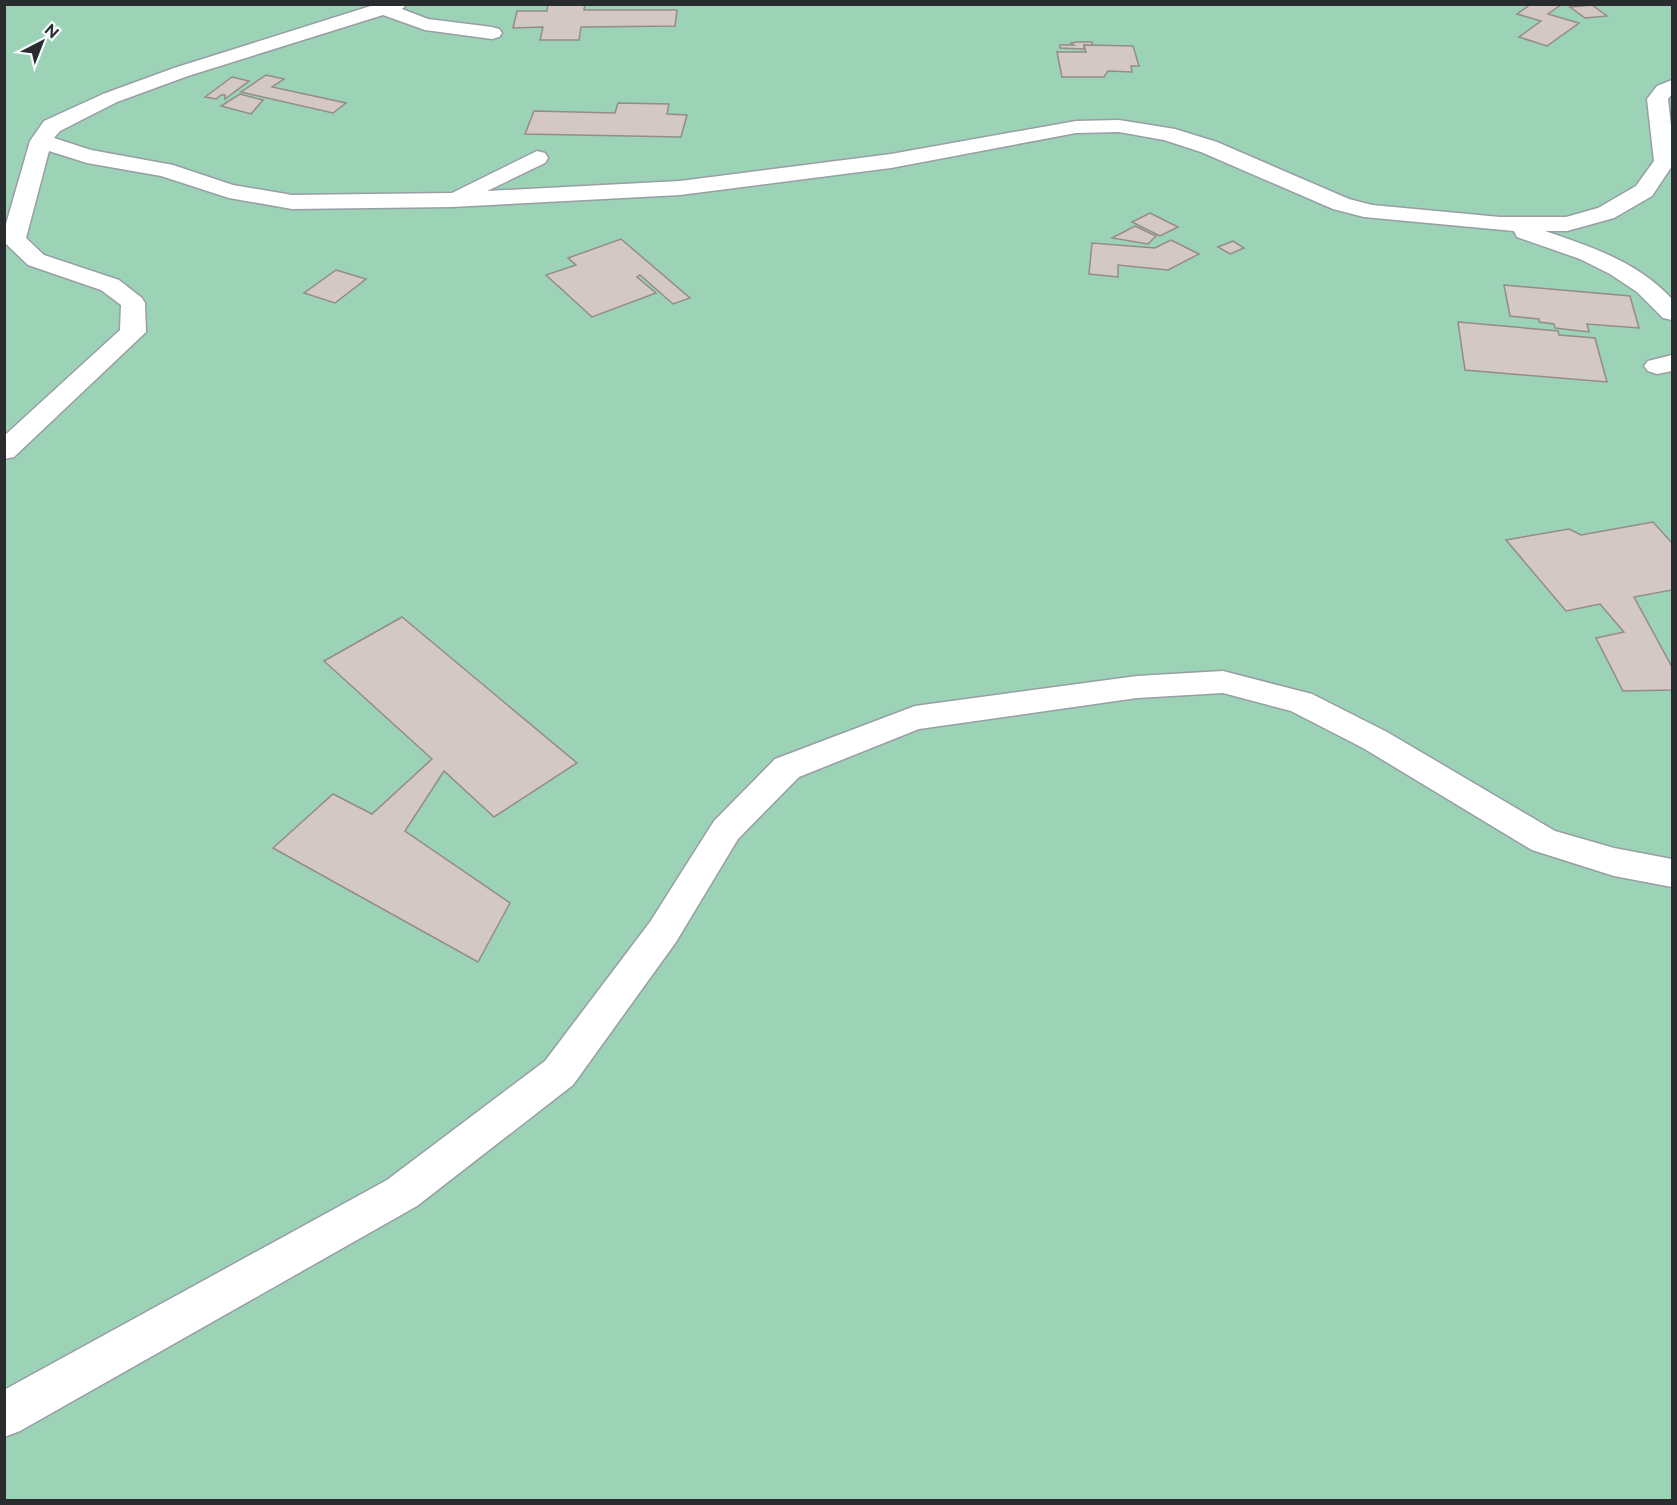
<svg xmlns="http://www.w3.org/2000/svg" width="1677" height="1505" viewBox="0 0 1677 1505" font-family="Raleway,sans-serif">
  <rect width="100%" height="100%" fill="#f4f9fd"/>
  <rect fill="#9cd2b6" x="5" y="5" width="1667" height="1495"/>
  <g fill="#d3c8c5" stroke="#958b88" stroke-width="1.5">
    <polygon points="548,4 585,4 584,10 677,10 675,26 581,27 579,40 540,40 543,27 513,28 517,11 547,11"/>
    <polygon points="1531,4 1562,4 1548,14 1579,23 1547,46 1519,37 1541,21 1517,14"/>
    <polygon points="1592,5 1607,16 1585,18 1570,7"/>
    <polygon points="1078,42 1092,42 1092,46 1084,45 1084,49 1060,48 1060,45 1074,45 1071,43"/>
    <polygon points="1084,45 1133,46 1139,66 1131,66 1132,72 1108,71 1104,77 1062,77 1057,52 1086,52"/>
    <polygon points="266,75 284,79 272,87 346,103 333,113 241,92"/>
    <polygon points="232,77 249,81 225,99 225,95 221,95 216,99 205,97"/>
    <polygon points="240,94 263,100 251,114 221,106"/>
    <polygon points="618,103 669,104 667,114 687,115 681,137 525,134 534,111 615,113"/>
    <polygon points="1150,213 1178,227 1160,236 1132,222"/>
    <polygon points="1135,226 1156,236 1148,244 1112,238"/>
    <polygon points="621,239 690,298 673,304 640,275 637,277 656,293 592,317 546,275 576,265 568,258"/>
    <polygon points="1171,240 1199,254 1168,270 1118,265 1118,277 1089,274 1092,243 1155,248"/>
    <polygon points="1233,241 1244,248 1230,254 1218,247"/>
    <polygon points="336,270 366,279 335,303 304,293"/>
    <polygon points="1504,285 1630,296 1639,328 1587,324 1589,332 1555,328 1554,324 1539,322 1539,319 1510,316"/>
    <polygon points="1458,322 1558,331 1559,335 1595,338 1607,382 1465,370"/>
    <polygon points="1653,522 1672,543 1672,590 1634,597 1672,667 1672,690 1623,691 1596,638 1624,632 1600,604 1566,611 1506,540 1569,529 1581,535"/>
    <polygon points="402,617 577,763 494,817 444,771 405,831 510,903 478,962 273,848 333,794 372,814 432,759 324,661"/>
  </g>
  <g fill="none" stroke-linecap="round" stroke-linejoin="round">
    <g stroke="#979ea5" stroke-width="3">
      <g id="minor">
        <path d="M377,4h30l-5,5 26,10 64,8 7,2 3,4 -3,4 -7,2 -67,-9 -42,-15 -195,61 -71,26 -57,29 -6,7 37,12 82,15 60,20 59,10 160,-2 85,-42 8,2 3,5 -3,5 -58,28 193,-10 211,-27 185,-33 43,-1 56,9 42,13 132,57 23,6 128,12h66l32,-9 38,-22 18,-25 -7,-62 10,-13 15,-6v14l-4,5 4,36v31l-20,30 -38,22 -47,13h-22c47,16 93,31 127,68v21l-9,-2 -26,-26 -27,-18 -30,-15 -63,-22 -3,-6 -150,-14 -31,-8 -132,-57 -37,-12 -45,-8 -43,1 -185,35 -211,27 -228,12 -160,2 -63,-11 -68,-22 -74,-13 -38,-12 -23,87 18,17 75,25 23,18 3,5 1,29 -132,125 -10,2v-23l116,-106 1,-25 -20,-15 -73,-25 -24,-23v-11l26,-90 14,-20 59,-27 71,-26z"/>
        <polygon points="1672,355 1672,371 1657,374 1648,371 1644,366 1648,361"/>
        <polygon points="1223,671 1312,694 1387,732 1555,831 1614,848 1672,859 1672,887 1614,876 1532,850 1363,748 1291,711 1223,693 1137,698 919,729 799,777 738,839 676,942 573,1085 417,1206 20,1431 4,1437 4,1390 387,1180 545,1061 650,922 714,821 775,759 915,706 1137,676"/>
      </g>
    </g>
    <use href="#minor" fill="#fff" fill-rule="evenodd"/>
  </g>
  <rect width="1677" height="1505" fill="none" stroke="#292c2f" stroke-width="12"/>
  <g transform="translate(42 42) rotate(42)" stroke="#f4f9fd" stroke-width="4.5" paint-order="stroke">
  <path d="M0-4.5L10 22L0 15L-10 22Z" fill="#292c2f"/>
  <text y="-9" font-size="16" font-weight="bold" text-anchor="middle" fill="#292c2f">N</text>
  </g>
</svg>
